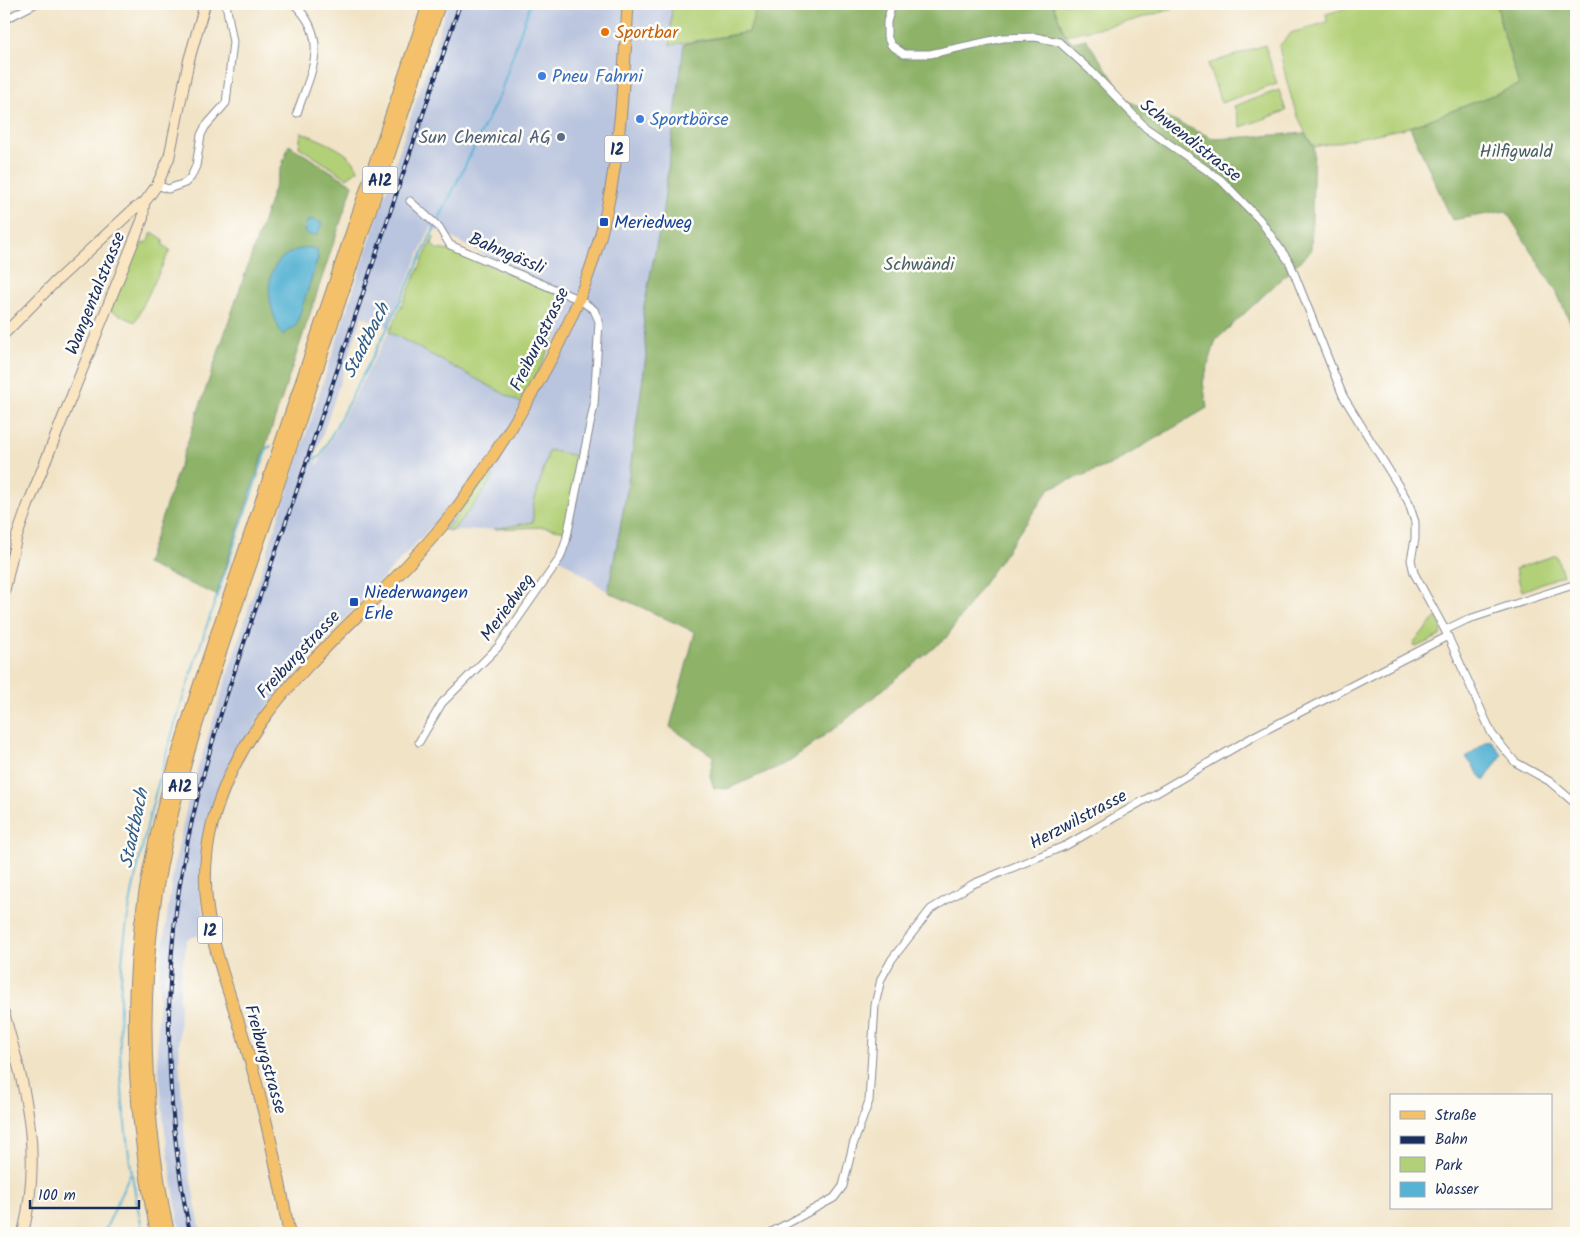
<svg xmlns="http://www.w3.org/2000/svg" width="1580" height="1237" viewBox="0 0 1580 1237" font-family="Kalam,sans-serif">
  <rect width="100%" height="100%" fill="#fdfcf7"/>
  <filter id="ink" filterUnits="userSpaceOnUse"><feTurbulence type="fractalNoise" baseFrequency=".02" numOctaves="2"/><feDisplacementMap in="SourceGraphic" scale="10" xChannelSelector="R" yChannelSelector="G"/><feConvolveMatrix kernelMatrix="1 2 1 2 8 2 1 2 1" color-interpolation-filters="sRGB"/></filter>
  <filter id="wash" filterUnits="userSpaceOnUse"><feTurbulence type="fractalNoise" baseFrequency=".0096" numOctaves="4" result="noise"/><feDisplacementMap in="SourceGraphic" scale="20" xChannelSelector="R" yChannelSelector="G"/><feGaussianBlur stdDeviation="1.12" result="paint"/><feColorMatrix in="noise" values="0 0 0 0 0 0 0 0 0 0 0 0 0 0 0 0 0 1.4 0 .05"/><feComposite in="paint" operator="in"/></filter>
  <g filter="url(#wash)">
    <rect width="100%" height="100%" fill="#f1e3c6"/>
    <path fill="#b9c4de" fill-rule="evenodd" d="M448,4h224l-2,41 14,-1 -22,173 -19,95 3,44 -19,134 -19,102 -52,-36 9,-25 -21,-4 -92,4 -22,-3 -107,114 -64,75 -56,137 -4,33 7,46 -19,6 -7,42 -1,80 7,93 15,79h-21l-16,-109 -7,-71 3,-84 13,-97 16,-76 59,-186zM431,227l139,72 -19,54 -29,50 -133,-71 -72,134 -1,-12 46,-138 25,11z"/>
    <g fill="#b2d077" stroke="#66806a">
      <polygon points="672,4 757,4 750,32 670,45"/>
      <polygon points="1053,4 1170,4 1172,9 1127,22 1065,35"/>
      <path d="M1362,4h135l4,21 18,60 -109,42 -96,20c-20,-29 -28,-67 -35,-101l12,-13 36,-11 -1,-8z"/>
      <polygon points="1265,45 1277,84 1221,103 1208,64"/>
      <polygon points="1279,90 1286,111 1241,127 1234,106"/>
      <path d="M301,132c16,7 52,19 57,38l-11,8 -48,-31z"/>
      <polygon points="152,232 163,239 163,245 170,250 135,322 109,310 134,247 149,241"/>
      <path d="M434,236l-2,8 4,5 21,3 103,43 4,4c6,18 -33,85 -43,104l-132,-71z"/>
      <polygon points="549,450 581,457 566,531 544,527 494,529 533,522 533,506"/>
      <polygon points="490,474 494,476 478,500 452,531 445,530"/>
      <polygon points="1556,555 1563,575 1522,591 1515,569"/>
      <polygon points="1436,617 1442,628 1440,636 1416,647 1413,643"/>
    </g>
    <g fill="#8db268" stroke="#547063" fill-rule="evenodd">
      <polygon points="757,4 1053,4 1065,35 1073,42 1086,39 1128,101 1215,139 1304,133 1314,147 1311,251 1216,340 1203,382 1207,408 1112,464 1050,488 946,638 843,722 785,764 727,789 714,788 710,776 713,756 670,727 695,632 608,592 627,490 646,356 643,312 662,217 684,44 749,32"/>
      <polygon points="1497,4 1576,4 1576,335 1556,291 1506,211 1452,220 1410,127 1519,85 1501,25"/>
      <path d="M289,145l64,40 -137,410 -70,-31zM318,258l-6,16 -42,3z"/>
    </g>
    <g fill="#56b3d4" stroke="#387199">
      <polygon points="314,220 322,223 317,235 310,235 304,232 307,221"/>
      <path d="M309,247l8,3 1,8 -22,68 -14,9c-18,-36 -23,-80 27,-88z"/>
      <polygon points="1490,739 1502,755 1484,781 1466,757"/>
    </g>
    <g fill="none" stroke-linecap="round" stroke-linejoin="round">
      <g stroke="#56b3d4" stroke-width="2">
        <polyline points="438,221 500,94 530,4"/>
        <polyline points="312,459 320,457 386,331 435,227"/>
        <polyline points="104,1233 130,1174"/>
        <path d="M143,1233c-18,-83 -27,-168 -22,-254 2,-48 13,-97 24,-144 31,-132 80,-258 122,-387l4,-2"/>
      </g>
    </g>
  </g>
  <g filter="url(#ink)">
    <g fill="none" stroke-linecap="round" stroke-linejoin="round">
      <g stroke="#868992" stroke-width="9">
        <g id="street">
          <path d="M294,4c37,35 17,68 3,109"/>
          <polyline points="892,4 887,22 887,36 891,45 904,54 930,54 1003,38 1035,37 1059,42 1091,71 1146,128 1221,180 1260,220 1290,263 1343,396 1408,501 1415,522 1415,539 1411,560 1414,573 1445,630 1492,734 1515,762 1549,781 1576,804"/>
          <polyline points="4,20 35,4"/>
          <polyline points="157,185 168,189 185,183 191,177 196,166 201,135 205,127 226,103 233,42 226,4"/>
          <polyline points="410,201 439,227 450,245 580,300 594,310 599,321 594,405 566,541 560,558 521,614 498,647 442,703 419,742"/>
          <polyline points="1445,630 1466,620 1576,584"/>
          <polyline points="770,1233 834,1198 843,1186 853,1145 869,1101 875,1005 881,979 892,959 931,909 973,884 1067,845 1258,734 1448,636"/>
        </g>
      </g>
      <g stroke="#868992" stroke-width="12">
        <g id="secondary">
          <polyline points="4,334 54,283 134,209 144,203"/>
          <polyline points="4,593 16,539 28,505 143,218 144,203 157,185 169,158 189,60 205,4"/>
          <path d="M4,1013c22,79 39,138 19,220"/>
        </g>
      </g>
      <g stroke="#868992" stroke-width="13">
        <path id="primary" d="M289,1233c-11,-63 -25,-126 -43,-187 -19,-64 -48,-126 -39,-194 13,-101 83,-170 152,-238 31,-30 62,-62 89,-95 24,-29 43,-60 63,-91 43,-69 79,-139 96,-219 14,-67 17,-137 21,-205"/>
      </g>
      <g stroke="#868992" stroke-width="14">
        <g id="highway">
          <path d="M157,1233c-23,-112 -30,-225 -12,-338 11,-69 31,-136 52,-202l232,-689"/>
          <path d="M168,1233c-22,-103 -29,-207 -16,-312 18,-148 79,-296 126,-437 54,-160 108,-320 161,-480"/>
        </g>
      </g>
      <use href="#street" stroke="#fff" stroke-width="7"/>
      <use href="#secondary" stroke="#fbe6c3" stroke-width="10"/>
      <use href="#primary" stroke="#f4c16a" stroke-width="11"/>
      <use href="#highway" stroke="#f4c16a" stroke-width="12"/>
      <g stroke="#1b2f5e" stroke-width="4">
        <path id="rail" d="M190,1233c-26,-130 -29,-264 -2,-394 26,-123 73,-242 113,-361 53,-158 106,-316 159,-474"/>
      </g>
      <use href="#rail" stroke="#fdfcf7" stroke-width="2" stroke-dasharray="5.5" stroke-linecap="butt"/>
    </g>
  </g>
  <circle fill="#e8710a" stroke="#fdfcf7" stroke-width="2" cx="605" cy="32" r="5"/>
  <g fill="#3f7fe0" stroke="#fdfcf7" stroke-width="2">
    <circle cx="542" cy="76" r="5"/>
    <circle cx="640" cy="119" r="5"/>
  </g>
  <circle fill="#5c6f8a" stroke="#fdfcf7" stroke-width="2" cx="561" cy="137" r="5"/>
  <g fill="#1a4fb4" stroke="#fdfcf7" stroke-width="2">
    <rect x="599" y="217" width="10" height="10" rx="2.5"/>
    <rect x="349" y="597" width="10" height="10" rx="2.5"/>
  </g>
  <g text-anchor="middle" stroke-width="5" stroke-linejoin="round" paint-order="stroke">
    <g fill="#fdfcf7" stroke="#5f6c8c" stroke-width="1">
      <rect x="604.5" y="135.5" width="25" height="27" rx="4"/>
      <rect x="362.5" y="166.5" width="35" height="27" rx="4"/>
      <rect x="162.5" y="772.5" width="35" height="27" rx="4"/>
      <rect x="197.5" y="916.5" width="25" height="27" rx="4"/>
    </g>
    <g font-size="16" font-weight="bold" fill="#1b2f5e">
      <text x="617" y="155">12</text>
      <text x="380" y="186">A12</text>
      <text x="180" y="792">A12</text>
      <text x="210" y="936">12</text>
    </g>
    <g font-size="18" fill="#c56008" stroke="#fdfcf7" text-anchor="start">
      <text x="615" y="38">Sportbar</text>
    </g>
    <g font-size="18" fill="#366cbe" stroke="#fdfcf7" text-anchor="start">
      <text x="552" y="82">Pneu Fahrni</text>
      <text x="650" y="125">Sportbörse</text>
    </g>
    <g font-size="18" fill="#4e5e75" stroke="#fdfcf7" text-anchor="end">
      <text x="551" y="143">Sun Chemical AG</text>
    </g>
    <g font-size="18" fill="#1b2f5e" stroke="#fdfcf7">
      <text transform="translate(1191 140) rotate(38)" y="6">Schwendistrasse</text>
      <text transform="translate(507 253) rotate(23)" y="6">Bahngässli</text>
      <text transform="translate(95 293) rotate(-68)" y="6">Wangentalstrasse</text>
      <text transform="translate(539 339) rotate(-64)" y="6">Freiburgstrasse</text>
      <text transform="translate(507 607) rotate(-54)" y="6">Meriedweg</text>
      <text transform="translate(298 654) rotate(-47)" y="6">Freiburgstrasse</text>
      <text transform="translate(1078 819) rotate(-28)" y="6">Herzwilstrasse</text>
      <text transform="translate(266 1059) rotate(74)" y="6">Freiburgstrasse</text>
    </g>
    <g font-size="18" fill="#485f66" stroke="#fdfcf7">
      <text x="1516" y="157">Hilfigwald</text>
      <text x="919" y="270">Schwändi</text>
    </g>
    <g font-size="18" fill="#164399" stroke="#fdfcf7" text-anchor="start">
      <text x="614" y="228">Meriedweg</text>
      <text x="364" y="598">Niederwangen<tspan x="364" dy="21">Erle</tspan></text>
    </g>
    <g font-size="19" font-style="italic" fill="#305d87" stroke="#fdfcf7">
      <text transform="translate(365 340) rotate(-63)" y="7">Stadtbach</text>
      <text transform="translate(133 828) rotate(-78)" y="7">Stadtbach</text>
    </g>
  </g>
  <rect width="1580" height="1237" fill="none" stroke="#fdfcf7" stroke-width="20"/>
  <rect x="1390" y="1094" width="162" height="115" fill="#fdfcf7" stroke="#a3aaba"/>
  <rect x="1400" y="1111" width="25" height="8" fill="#f4c16a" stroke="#a3aaba"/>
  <text x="1435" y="1120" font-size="15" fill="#1b2f5e">Straße</text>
  <rect x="1400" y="1136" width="25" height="8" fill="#1b2f5e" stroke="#a3aaba"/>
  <text x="1435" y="1144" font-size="15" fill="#1b2f5e">Bahn</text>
  <rect x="1400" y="1157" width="25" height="15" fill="#b2d077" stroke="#a3aaba"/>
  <text x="1435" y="1170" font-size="15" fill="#1b2f5e">Park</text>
  <rect x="1400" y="1182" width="25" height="15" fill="#56b3d4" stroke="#a3aaba"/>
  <text x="1435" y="1194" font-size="15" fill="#1b2f5e">Wasser</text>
  <path d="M30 1200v8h109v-8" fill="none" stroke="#1b2f5e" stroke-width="2.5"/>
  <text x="38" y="1200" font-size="15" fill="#1b2f5e" stroke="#fdfcf7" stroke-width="4" paint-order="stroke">100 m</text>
</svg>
